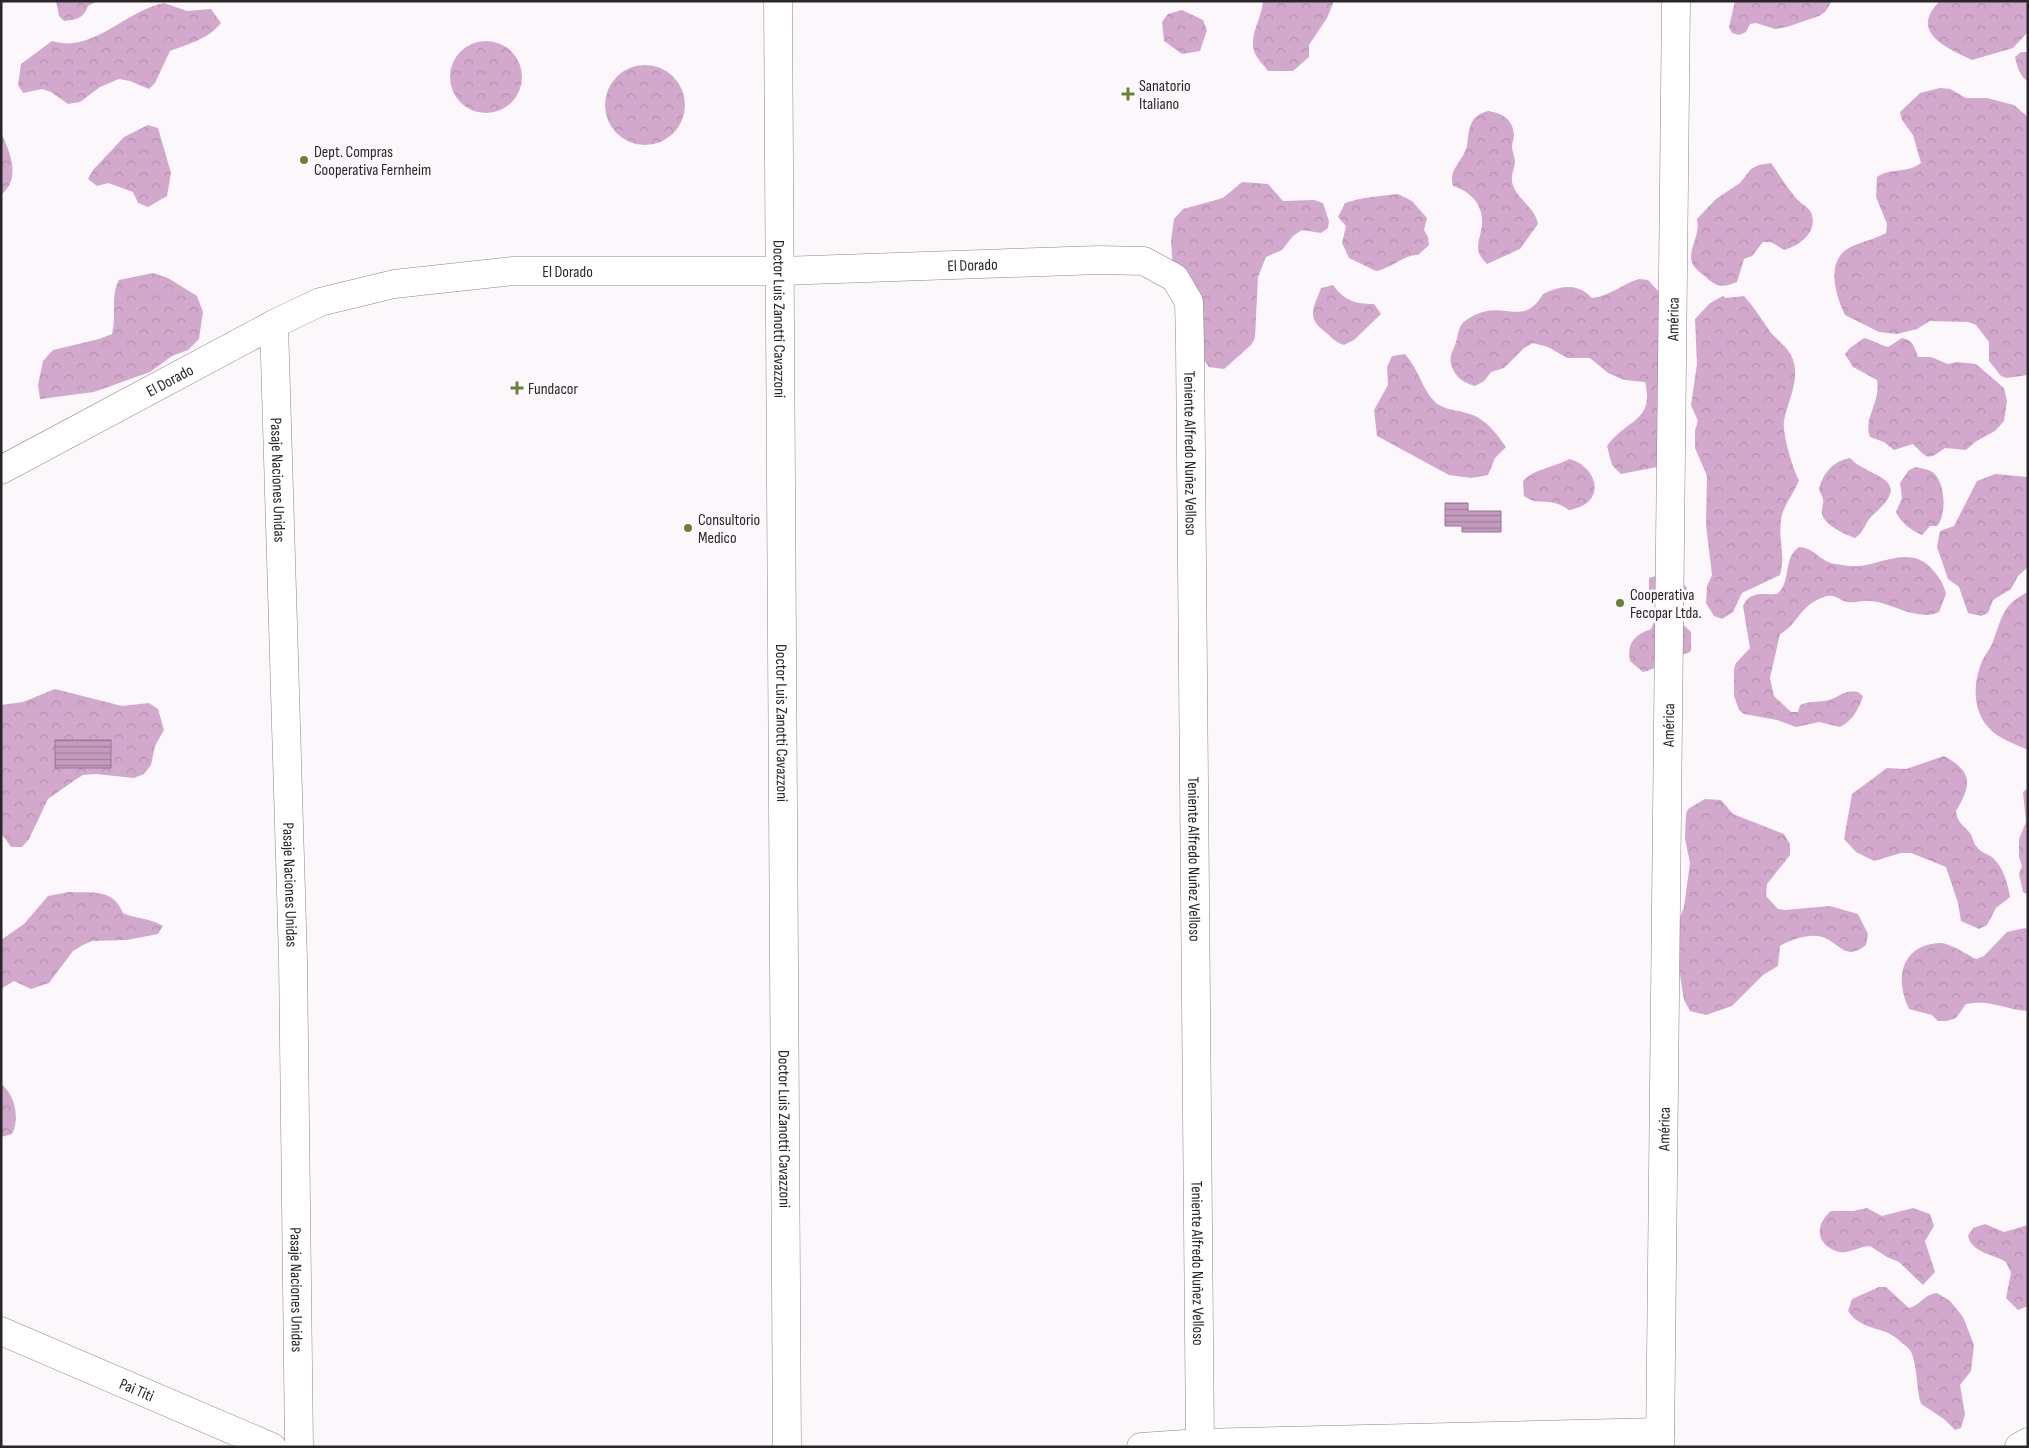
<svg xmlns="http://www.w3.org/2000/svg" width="2029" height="1448" viewBox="0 0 2029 1448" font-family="'Sofia Sans Condensed',sans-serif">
  <defs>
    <pattern id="forest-crowns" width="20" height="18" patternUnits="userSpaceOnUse" patternTransform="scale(1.25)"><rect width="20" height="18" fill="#d3a8cd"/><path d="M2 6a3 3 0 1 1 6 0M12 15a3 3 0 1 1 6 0" fill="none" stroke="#b590b0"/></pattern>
    <pattern id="water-rules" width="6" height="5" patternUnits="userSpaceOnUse" patternTransform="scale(1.25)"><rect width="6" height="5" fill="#c49abf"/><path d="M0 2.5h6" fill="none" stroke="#9f7d9b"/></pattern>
  </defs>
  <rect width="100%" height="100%" fill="#fcf7fb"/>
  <g fill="url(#forest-crowns)">
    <path d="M56,1h42l-10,5c-4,12 -12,14 -24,15l-5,-5z"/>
    <path d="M1263,1h71l-7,17 -18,27v12l-16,14h-25c-4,-6 -12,-13 -14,-20 -5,-16 8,-33 9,-50z"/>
    <polygon points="1735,1 1832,1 1825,12 1819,16 1787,27 1775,29 1756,23 1750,24 1746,32 1739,35 1732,33 1729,27"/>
    <path d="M1940,1h88v31l-15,16 -41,12c-25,-12 -64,-28 -32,-59z"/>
    <path d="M164,3l23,8 24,-2 10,14c-14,17 -31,20 -51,28l-15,32 -6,6 -19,-8 -11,-2 -19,8 -20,15 -12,2 -17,-12 -9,-3 -19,4 -5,-8 3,-21 31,-23c40,13 73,-30 112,-38z"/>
    <polygon points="1182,10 1203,20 1207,30 1200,51 1182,54 1164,41 1162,22 1168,14"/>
    <circle cx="486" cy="77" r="36"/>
    <path d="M2021,52h7v30c-8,-6 -11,-15 -13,-25z"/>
    <circle cx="645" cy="105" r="40"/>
    <path d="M1940,88l10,1 16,9h21l27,7 14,12v258l-21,3 -6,-2 -12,-15v-19l-13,-17 -8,-3 -38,-1 -13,8 -20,5 -18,-2 -34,-17c-10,-21 -21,-57 8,-69 11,-5 22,-7 33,-13l1,-9 -11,-27 1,-20c14,-10 30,-3 44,-14l-8,-28 -11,-15 -2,-8 20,-19z"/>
    <path d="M1488,111c14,2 25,8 26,24 0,4 -2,8 -2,11 0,6 3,11 3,16 -1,10 -6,15 -1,26 7,14 21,20 24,36l-18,25 -33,15c-5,-5 -9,-10 -9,-17 0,-8 4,-16 4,-24 1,-19 -12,-32 -29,-37 -5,-17 10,-24 14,-40 1,-7 1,-16 5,-24 3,-6 9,-9 16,-11z"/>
    <polygon points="148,125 158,128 171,173 167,196 148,207 138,203 133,192 108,183 97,186 88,179 93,170 124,137"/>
    <path d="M1,132c9,21 21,46 0,63z"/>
    <path d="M1771,163c7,10 20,31 28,38 4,4 11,7 13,14 5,18 -13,31 -28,35l-13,-8h-8l-11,14 -8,3 -7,23c-12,5 -19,6 -29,-3 -4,-4 -12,-9 -15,-14 -7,-15 8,-28 4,-46l19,-20 24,-16 11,-14 8,-4z"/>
    <polygon points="1242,182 1268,184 1283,201 1314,200 1323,203 1329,221 1328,228 1321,233 1302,230 1293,236 1282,250 1266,257 1258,277 1255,338 1251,345 1224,369 1209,367 1197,350 1173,269 1171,241 1174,219 1183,209 1223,198"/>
    <path d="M1398,194l14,7 15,17 -3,12 4,7 1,8 -11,10c-13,-1 -26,13 -42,16l-27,-13 -7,-15 4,-17 -8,-9 7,-14c18,-6 35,-7 53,-9z"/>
    <path d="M153,273l15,5 29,18 6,16 -4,27 -11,11 -16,6 -22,16 -56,20 -54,7 -2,-14 5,-24 10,-11 46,-11 13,-5c5,-19 -2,-38 7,-54z"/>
    <path d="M1639,279l9,1 13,14 11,170 -51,10 -9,-9 -5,-19c19,-27 48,-24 38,-64l-21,-2 -16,-7 -18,-15h-23l-19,-11 -15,-4 -9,5 -20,20 -13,4 -7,9 -9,5c-11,-3 -19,-8 -23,-19 -4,-11 1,-15 4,-25 2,-6 2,-13 6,-18 3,-4 9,-7 13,-9 30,-15 48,13 68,-21 18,-9 35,-11 49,4 18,-2 30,-14 47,-19z"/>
    <path d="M1333,285c12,16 22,19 41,19l7,10 -27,26 -10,5c-10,-3 -12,-8 -20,-14 -18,-14 -10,-24 -3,-43z"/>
    <path d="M1723,296l3,2 18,-2c10,11 18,24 27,37 9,10 19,15 23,30 5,20 -7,40 -10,58 -2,12 9,49 15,59 -5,14 -16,25 -18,40 -3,21 5,33 -1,55l-38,18 -9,19 -11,7 -8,-3 -8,-13 1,-17 5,-11 -6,-50 1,-49 -12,-28v-18l3,-9 -7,-16 6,-41 -2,-45 15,-16z"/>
    <path d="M1864,338c10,2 15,7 24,9l14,-9c11,2 12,8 16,19h13l17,7 9,-2 19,2 28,24 3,13 -3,20 -9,10 -20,11 -9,8 -21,-2c-18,13 -17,11 -32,-4l-19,6 -10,-8 -14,-5c-7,-20 11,-34 7,-57l-24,-13 -8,-13 5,-6z"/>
    <path d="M1405,354c14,15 17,36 31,49 10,8 25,7 37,12 14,6 24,19 33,32l-11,11 -7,17 -17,3 -22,-3 -72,-39 -3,-26 14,-25 -1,-18 5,-11z"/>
    <path d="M1850,458c18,20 66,19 24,56 -9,7 -9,18 -19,24 -9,-3 -31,-13 -33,-24 -1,-11 5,-10 -3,-24 3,-16 14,-29 31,-32z"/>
    <path d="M1569,459c29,7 39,45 0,51 -21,-15 -28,-2 -45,-14l-1,-15c9,-11 32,-14 46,-22z"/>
    <path d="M1916,467c4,1 11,2 15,4 15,9 16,44 6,55h-7l-8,9c-10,-4 -21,-12 -26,-23l6,-14 -2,-15 9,-13z"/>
    <polygon points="1995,474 2028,477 2028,567 2018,576 2011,589 1993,600 1988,613 1981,616 1968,613 1959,587 1948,579 1937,547 1940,531 1954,526 1977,481"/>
    <path d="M1799,547c15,0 22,16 37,17 7,1 17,3 23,2 25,-3 52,-20 72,2 8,9 12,14 15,26l-7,18c-21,10 -47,-9 -68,-11 -7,-1 -16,2 -23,1 -8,-1 -12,-8 -21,-6 -28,8 -29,29 -47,38l-10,44 4,18 17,16h7l2,-7c11,-5 22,-2 32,-6 11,-4 11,-9 26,-7l5,4c-4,13 -11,25 -23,31l-21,-5 -23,5 -19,-7 -33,-6 -5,-4 -5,-14v-27l2,-6 14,-15 -7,-42c7,-16 21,-11 34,-12 15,-12 5,-35 22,-47z"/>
    <path d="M1656,576c13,1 38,4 30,23 -2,7 -8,11 -11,18l16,15v19c-5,4 -9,3 -15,5 -12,6 -20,13 -33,16l-13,-11c-3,-18 4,-26 21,-32l7,-16 -9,-20v-15z"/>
    <path d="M2028,592v158c-13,-6 -31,-12 -40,-23 -15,-17 -15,-43 -7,-63 2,-7 8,-13 11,-20 10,-25 9,-39 36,-52z"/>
    <polygon points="55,689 122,706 149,703 158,709 164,730 155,746 151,765 144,774 134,778 96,774 83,775 75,780 48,799 29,839 22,847 11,847 1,833 1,705 23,702"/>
    <path d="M1944,756c30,16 27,30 12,55 1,11 7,14 14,22 3,4 3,10 7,14 4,6 10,6 16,11 10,9 15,26 17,39l-14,11 -9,17 -8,4 -18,-8 -3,-18 -12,-36 -35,-14h-10l-27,8 -18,-9 -12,-13 8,-45 35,-26 19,1z"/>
    <polygon points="2028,788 2028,895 2023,892 2019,874 2022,866 2019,857 2019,839 2026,822 2023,792"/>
    <path d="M1705,799l16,1 12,14 51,20 6,10v11l-23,29 -1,12 12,13 7,1 45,-4 28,8 10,20 -2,11c-20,16 -25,0 -41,-7 -13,-6 -34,1 -45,8l-2,20 -15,9 -31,31 -26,9 -16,-4 -6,-11 -6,-37v-40l6,-16 6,-44 -5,-24 1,-25 2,-5z"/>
    <path d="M69,892c23,1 44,-4 54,21 13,6 28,5 40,13l-5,8 -31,6 -35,1 -9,4 -10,6 -24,32 -18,6 -17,-8 -13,8v-49l23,-16 24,-28z"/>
    <path d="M2025,928l3,2v81c-23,-1 -36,-12 -62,-7l-10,14 -9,3h-9l-6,-6 -23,-6c-15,-30 -8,-65 32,-66 8,0 27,12 35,16l8,-3 23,-24z"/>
    <path d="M1,1084c14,10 19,35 11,50l-11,3z"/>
    <path d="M1867,1208l15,8 31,-8 17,6 4,12 -9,15 10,31 -12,13 -24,-23 -12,-5 -17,-11c-10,0 -21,8 -31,6 -23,-6 -25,-27 -8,-41h22z"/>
    <path d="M1985,1224l19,8 24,-7v81l-10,4 -12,-12 5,-25 -5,-11c-13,-8 -34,-9 -38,-26l5,-8z"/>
    <path d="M1879,1287h7l23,21c12,-3 14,-13 28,-15l13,8 13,16 11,28 -3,26 -11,14 5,29 -4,14 -6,2 -11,-11 -23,-15c-5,-15 -3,-33 -9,-50 -1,-4 -6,-8 -10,-11 -18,-19 -39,-10 -54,-32l4,-12z"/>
  </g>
  <g fill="url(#water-rules)" stroke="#957792">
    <polygon points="1445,503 1468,503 1468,511 1501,511 1501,532 1462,532 1462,526 1445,526"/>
    <rect x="55" y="740" width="56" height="28"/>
  </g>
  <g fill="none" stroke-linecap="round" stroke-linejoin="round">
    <g stroke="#8b868a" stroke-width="29">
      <g id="minor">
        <path id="s1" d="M778,1l9,1446"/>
        <path id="s2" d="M274,324l19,635 6,488"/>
        <path id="s3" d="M1,470l273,-146 46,-22 74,-18 119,-13h268l318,-11 45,1 31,17 14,24 1,43 10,1098"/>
        <path id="s4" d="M1,1331l271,116"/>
        <polyline points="1141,1447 1200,1443 1660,1432"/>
        <path id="s5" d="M1660,1447l16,-1446"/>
        <polyline points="2019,1447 2028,1442"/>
      </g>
    </g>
    <use href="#minor" stroke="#fff" stroke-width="28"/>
  </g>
  <g fill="#6a8234" stroke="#fcf7fb" stroke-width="2">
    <path d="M1125.5 86.5h5v5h5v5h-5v5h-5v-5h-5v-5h5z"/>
    <circle cx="304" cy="160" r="5"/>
    <path d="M514.5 380.5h5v5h5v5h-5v5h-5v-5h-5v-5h5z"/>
    <circle cx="688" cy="528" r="5"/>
    <circle cx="1620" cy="603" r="5"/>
  </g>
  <g text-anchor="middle" stroke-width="5" stroke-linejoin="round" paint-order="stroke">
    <g font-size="16" fill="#282628" stroke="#fcf7fb" text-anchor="start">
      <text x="1139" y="91">Sanatorio<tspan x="1139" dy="18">Italiano</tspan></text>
      <text x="314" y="157">Dept. Compras<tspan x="314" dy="18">Cooperativa Fernheim</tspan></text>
      <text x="528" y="394">Fundacor</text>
      <text x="698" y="525">Consultorio<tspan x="698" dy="18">Medico</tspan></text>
      <text x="1630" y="600">Cooperativa<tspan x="1630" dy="18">Fecopar Ltda.</tspan></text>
    </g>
    <g font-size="16" fill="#282628" stroke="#fcf7fb">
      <text dy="6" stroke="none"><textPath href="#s3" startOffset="1016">El Dorado</textPath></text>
      <text dy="6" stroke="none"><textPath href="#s3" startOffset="611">El Dorado</textPath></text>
      <text dy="6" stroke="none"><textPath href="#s1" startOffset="318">Doctor Luis Zanotti Cavazzoni</textPath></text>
      <text dy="6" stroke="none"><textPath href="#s5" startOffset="1128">América</textPath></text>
      <text dy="6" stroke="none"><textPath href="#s3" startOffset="191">El Dorado</textPath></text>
      <text dy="6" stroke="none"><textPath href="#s3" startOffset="1402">Teniente Alfredo Nuñez Velloso</textPath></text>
      <text dy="6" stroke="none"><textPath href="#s2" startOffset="156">Pasaje Naciones Unidas</textPath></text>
      <text dy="6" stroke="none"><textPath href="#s1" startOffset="722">Doctor Luis Zanotti Cavazzoni</textPath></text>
      <text dy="6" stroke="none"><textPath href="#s5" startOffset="722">América</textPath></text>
      <text dy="6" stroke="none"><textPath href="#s3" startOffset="1808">Teniente Alfredo Nuñez Velloso</textPath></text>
      <text dy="6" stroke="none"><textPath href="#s2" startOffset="561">Pasaje Naciones Unidas</textPath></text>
      <text dy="6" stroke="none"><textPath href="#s1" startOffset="1128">Doctor Luis Zanotti Cavazzoni</textPath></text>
      <text dy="6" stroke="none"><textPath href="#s5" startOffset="318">América</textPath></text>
      <text dy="6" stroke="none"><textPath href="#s3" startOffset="2212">Teniente Alfredo Nuñez Velloso</textPath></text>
      <text dy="6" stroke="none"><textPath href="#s2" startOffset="966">Pasaje Naciones Unidas</textPath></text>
      <text dy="6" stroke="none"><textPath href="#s4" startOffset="148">Pai Titi</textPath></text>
    </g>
  </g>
  <rect width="2029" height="1448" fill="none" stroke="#282628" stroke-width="5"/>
</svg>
